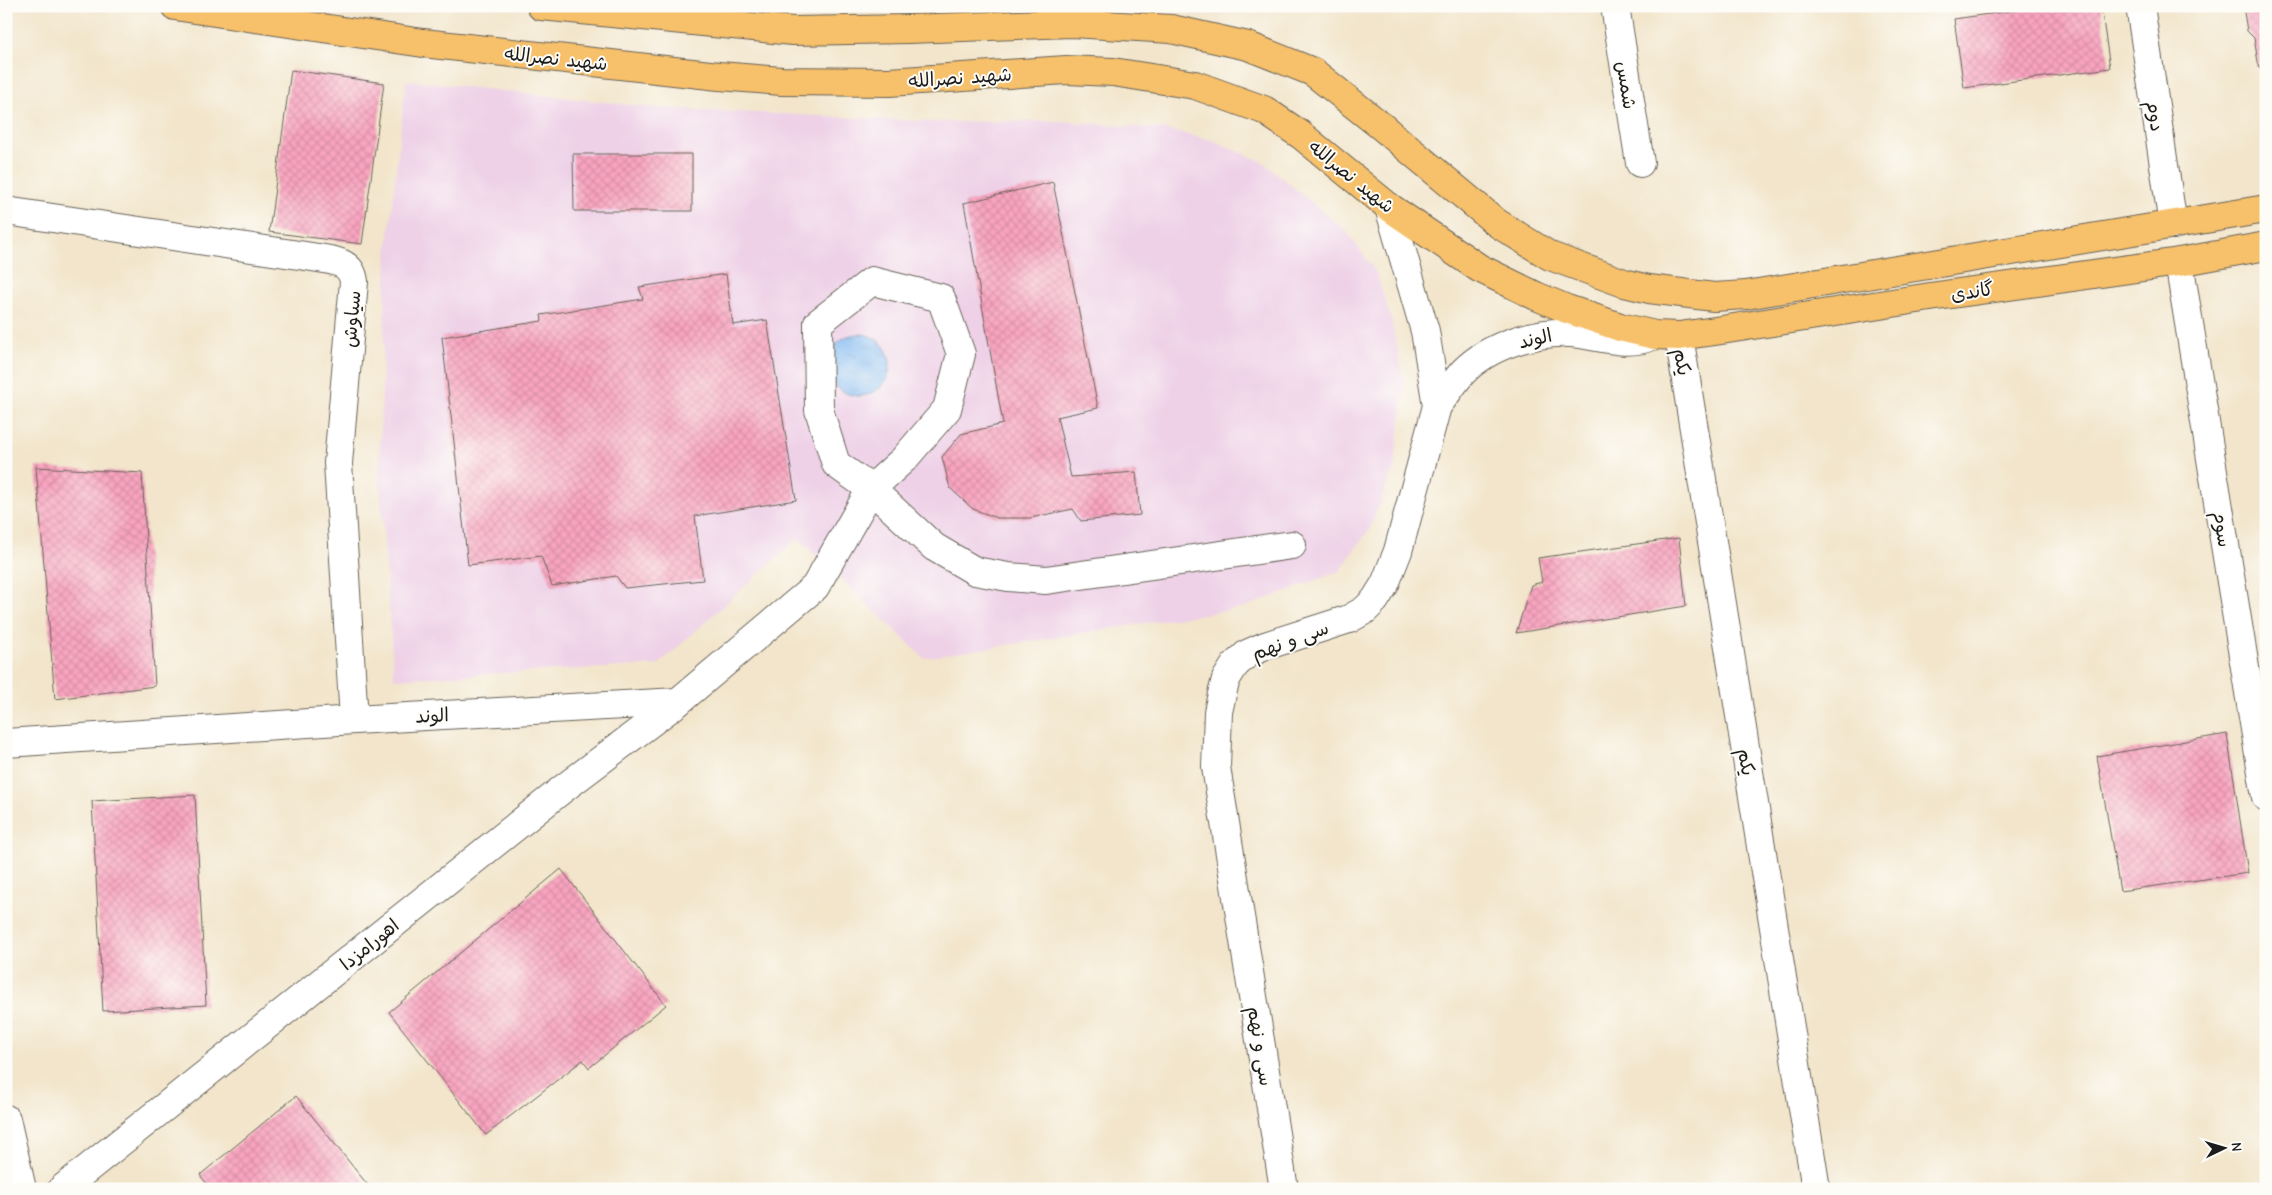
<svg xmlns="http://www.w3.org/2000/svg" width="2272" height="1195" viewBox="0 0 2272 1195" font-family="'Comic Neue','Playpen Sans Arabic',sans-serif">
  <defs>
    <pattern id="water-ripples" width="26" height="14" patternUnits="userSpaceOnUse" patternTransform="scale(1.25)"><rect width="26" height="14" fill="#82baf2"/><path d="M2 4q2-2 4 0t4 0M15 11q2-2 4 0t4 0" fill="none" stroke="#709fcf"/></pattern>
    <pattern id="building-cross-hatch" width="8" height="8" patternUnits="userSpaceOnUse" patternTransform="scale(1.25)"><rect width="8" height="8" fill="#f9a4c0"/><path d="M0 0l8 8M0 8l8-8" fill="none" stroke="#d58da4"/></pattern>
  </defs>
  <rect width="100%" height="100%" fill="#fdfcf7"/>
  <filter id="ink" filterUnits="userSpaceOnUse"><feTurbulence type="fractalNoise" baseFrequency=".02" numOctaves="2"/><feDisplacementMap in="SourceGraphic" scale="10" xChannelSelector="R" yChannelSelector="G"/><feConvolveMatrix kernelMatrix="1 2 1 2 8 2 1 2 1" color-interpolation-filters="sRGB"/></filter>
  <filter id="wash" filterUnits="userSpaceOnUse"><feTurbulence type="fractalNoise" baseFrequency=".0096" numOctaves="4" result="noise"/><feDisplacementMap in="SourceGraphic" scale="20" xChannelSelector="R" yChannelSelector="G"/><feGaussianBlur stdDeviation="1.12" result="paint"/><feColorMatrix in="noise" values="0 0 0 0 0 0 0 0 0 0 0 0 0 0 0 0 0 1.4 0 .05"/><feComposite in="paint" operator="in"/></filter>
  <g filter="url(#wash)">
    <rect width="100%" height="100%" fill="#f2e5cb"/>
    <polygon fill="#eed0e7" points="406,80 657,108 939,122 1061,121 1163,129 1215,141 1263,162 1346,231 1376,272 1391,319 1405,386 1395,464 1370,528 1340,571 1242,608 924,658 798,538 658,665 394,679 379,472 387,254"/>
    <circle fill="url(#water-ripples)" stroke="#4f6b87" cx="859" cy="365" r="31"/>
    <g id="blocks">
      <g fill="url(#building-cross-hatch)">
        <polygon points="2045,6 2101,6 2110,68 1964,88 1954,19"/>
        <polygon points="2243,6 2266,6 2266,72 2259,68 2254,38 2247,31"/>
        <polygon points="291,70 384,83 362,244 269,232"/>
        <polygon points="573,154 692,154 692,211 574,211"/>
        <polygon points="1053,182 1098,408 1057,417 1071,477 1136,472 1140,515 1081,521 1073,509 1030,518 997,518 973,509 950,488 942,457 961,434 1003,424 964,203"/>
        <polygon points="726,274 733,325 767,320 796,500 695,516 703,580 625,588 616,576 552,586 541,556 468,565 442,337 542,321 541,315 643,299 639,287"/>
        <polygon points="36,467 142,473 155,686 55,699"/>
        <polygon points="1679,538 1686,606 1516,633 1531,585 1542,582 1538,558"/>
        <polygon points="2227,734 2248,873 2120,891 2097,756"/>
        <polygon points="195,795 206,1005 103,1011 92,801"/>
        <polygon points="561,869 666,1005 589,1068 583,1060 486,1135 389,1012"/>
        <polygon points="296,1096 371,1189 211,1189 200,1175"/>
      </g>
    </g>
  </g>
  <g filter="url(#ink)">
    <use href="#blocks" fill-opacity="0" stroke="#676259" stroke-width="1"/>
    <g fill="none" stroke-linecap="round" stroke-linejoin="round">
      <g stroke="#676259" stroke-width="30">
        <g id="minor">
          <polyline points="1615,6 1640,163"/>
          <polyline points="2140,6 2173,225"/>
          <path d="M6,211l306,46c18,3 40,3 42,25l-16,181 16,257"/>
          <polyline points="2179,262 2266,797"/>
          <polyline points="1679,336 1816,1189"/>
          <path d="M1437,406c9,-11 17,-24 26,-34 27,-28 79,-44 117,-38 25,4 48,12 72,2"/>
          <polyline points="6,743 354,720 678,702"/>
          <polyline points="6,1119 22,1189"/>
          <polyline points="62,1189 564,788 678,702 815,587 871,489 904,459 947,409 961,354 941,298 872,281 818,323 819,410 836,464 871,489 934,547 975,571 1008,577 1046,580 1292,545"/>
          <polyline points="1284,1189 1216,767 1218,712 1222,694 1226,679 1235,665 1247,654 1265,646 1349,619 1365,610 1375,600 1385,584 1398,551 1437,406 1425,331 1389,207"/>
        </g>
      </g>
      <g stroke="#676259" stroke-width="30">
        <g id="major">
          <polyline points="175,6 423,43 719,76 782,81 889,82 1066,70 1113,72 1195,85 1264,110 1301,135 1389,207 1479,268 1536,296 1567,309 1620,327 1655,335 1679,336 1715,331 1930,297 2179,262 2266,246"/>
          <polyline points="541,6 793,31 909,29 1072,23 1171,29 1248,46 1313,72 1381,126 1497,223 1550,256 1624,283 1649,289 1714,297 1746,295 2266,209"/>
        </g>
      </g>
      <use href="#minor" stroke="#fff" stroke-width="28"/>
      <use href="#major" stroke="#f7c06b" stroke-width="28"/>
    </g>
  </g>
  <g text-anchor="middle" stroke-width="4" stroke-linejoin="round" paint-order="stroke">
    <g font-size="19" fill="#1c1c1c" stroke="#fdfcf7">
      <text transform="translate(556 58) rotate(6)" y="7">شهید نصرالله</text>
      <text transform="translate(960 77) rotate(-4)" y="7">شهید نصرالله</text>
      <text transform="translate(1627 85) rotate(81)" y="7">شمس</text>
      <text transform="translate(2156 116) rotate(81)" y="7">دوم</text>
      <text transform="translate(1352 176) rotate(39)" y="7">شهید نصرالله</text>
      <text transform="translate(1972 291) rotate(-8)" y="7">گاندی</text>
      <text transform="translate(351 319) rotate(-85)" y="7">سیاوش</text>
      <text transform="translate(1535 338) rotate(-13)" y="7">الوند</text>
      <text transform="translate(1683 362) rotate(81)" y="7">یکم</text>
      <text transform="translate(2223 529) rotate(81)" y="7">سوم</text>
      <text transform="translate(1290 640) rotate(-20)" y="7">سی و نهم</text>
      <text transform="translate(432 715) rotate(-3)" y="7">الوند</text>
      <text transform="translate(1747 762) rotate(81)" y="7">یکم</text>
      <text transform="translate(369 944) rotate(-39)" y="7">اهورامزدا</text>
      <text transform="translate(1261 1046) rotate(81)" y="7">سی و نهم</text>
    </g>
  </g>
  <rect width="2272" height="1195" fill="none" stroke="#fdfcf7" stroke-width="25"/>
  <g transform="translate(2224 1148) rotate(85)" stroke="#fdfcf7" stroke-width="4" paint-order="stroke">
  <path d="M0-4L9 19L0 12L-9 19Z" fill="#1c1c1c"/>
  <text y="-8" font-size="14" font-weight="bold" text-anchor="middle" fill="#1c1c1c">N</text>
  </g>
</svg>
